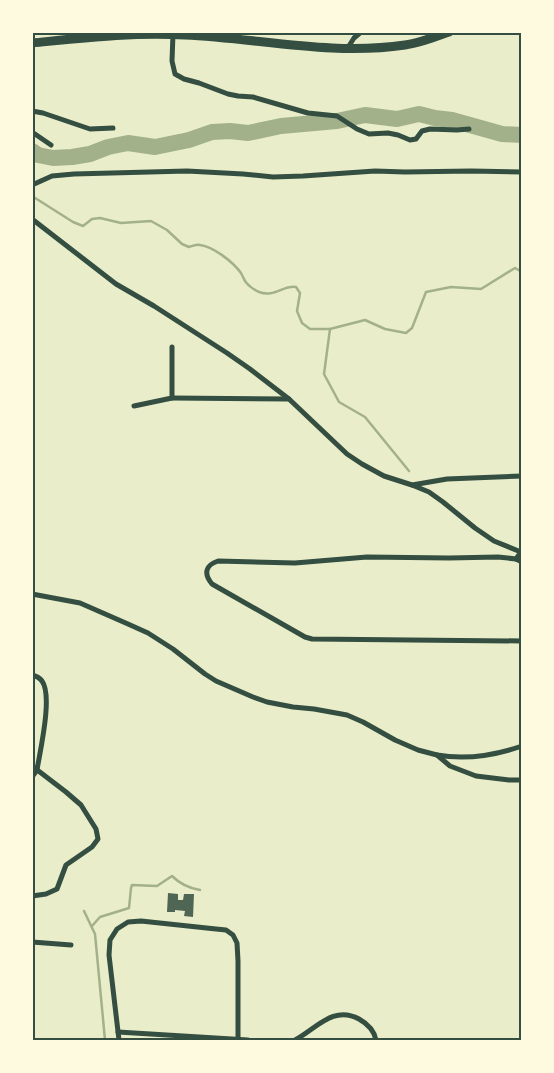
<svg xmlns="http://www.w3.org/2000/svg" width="554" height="1073" viewBox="0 0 554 1073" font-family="'Golos Text',sans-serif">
  <rect width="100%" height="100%" fill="#e9edc9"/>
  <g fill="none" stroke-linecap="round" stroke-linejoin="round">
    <g stroke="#a3b18a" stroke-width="2.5">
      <path d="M32,196l41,26 10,4 9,-7 8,-1 21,5 30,-2 16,9 15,14 7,3c3,-1 7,-3 11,-2 14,2 33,17 41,28 1,2 2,4 3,6 2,5 10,11 15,13 15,6 24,-7 37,-5l4,6 -3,18 5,12 8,6h20l35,-9 20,9 21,4 6,-5 14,-36 25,-5 30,2 34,-21 7,4"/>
      <polyline points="330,329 324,374 339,402 365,417 409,471"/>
      <polyline points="84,911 95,934 105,1040"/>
      <path d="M92,926l8,-9 29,-9 2,-20 1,-3 25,1 15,-10c8,8 16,12 28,14"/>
    </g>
    <polyline stroke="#a3b18a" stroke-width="16" points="32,151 38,155 53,158 72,157 90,154 108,147 128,143 155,147 189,140 212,132 230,131 248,133 281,126 337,121 365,115 397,119 419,114 435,118 452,120 502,134 522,135"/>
  </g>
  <polygon fill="#4f6655" points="168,893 178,894 178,900 183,900 184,894 194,894 193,917 184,916 185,911 175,910 175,912 167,912"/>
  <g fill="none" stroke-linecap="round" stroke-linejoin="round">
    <g stroke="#344e41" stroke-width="5">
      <polyline points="173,34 172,61 175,74 184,79 199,83 228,94 238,96 253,97 308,113 337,116 357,129 369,134 388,133 398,135 410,140 416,139 422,131 430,129 457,130 469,129"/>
      <polyline points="347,49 354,38 361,32"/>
      <polyline points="32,111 43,113 90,129 113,128"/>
      <polyline points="32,132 51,145"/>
      <polyline points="32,185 52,176 74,174 187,171 243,174 273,177 303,176 375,171 405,172 471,171 522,172"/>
      <polyline points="32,219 116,284 154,306 227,353 250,369 289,399"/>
      <polyline points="172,398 289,399 347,454 362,464 384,476 412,485 447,479 522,476"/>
      <polyline points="134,406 172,398 172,347"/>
      <polyline points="412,485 429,492 443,502 475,528 494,541 521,552 516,559"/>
      <path d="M522,562l-6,-3 -18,-2 -49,1 -82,-1 -72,6 -77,-2c-12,4 -15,12 -6,23l93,53 7,2 210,2"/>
      <polyline points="32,594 80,603 128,624 148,633 173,649 205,674 216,681 253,697 267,702 293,707 314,709 347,715 363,722 395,740 418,750 437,755 450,766 476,776 509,780 522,780"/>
      <path d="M32,675c4,1 8,3 10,6 11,15 -2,70 -5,89l-5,7"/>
      <path d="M437,755c29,5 56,1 85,-9"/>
      <polyline points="32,766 66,792 81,805 96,829 98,839 92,847 66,865 57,889 46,894 32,896"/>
      <polyline points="32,942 71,945"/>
      <polyline points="118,1032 248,1040"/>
      <polyline points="119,1040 109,955 110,940 117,929 128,922 141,921 216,929 226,930 233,935 237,943 238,961 238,1040"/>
      <path d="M295,1040c21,-11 38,-35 64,-21 9,5 15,11 17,21"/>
    </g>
    <path stroke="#344e41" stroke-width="9" d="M32,43c51,-5 101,-11 153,-8 73,3 146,21 220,10 15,-2 30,-8 44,-13"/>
  </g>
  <rect width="554" height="1073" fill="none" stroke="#fefae0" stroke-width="68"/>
  <rect x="34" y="34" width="486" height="1005" fill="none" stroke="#344e41" stroke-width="2"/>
</svg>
